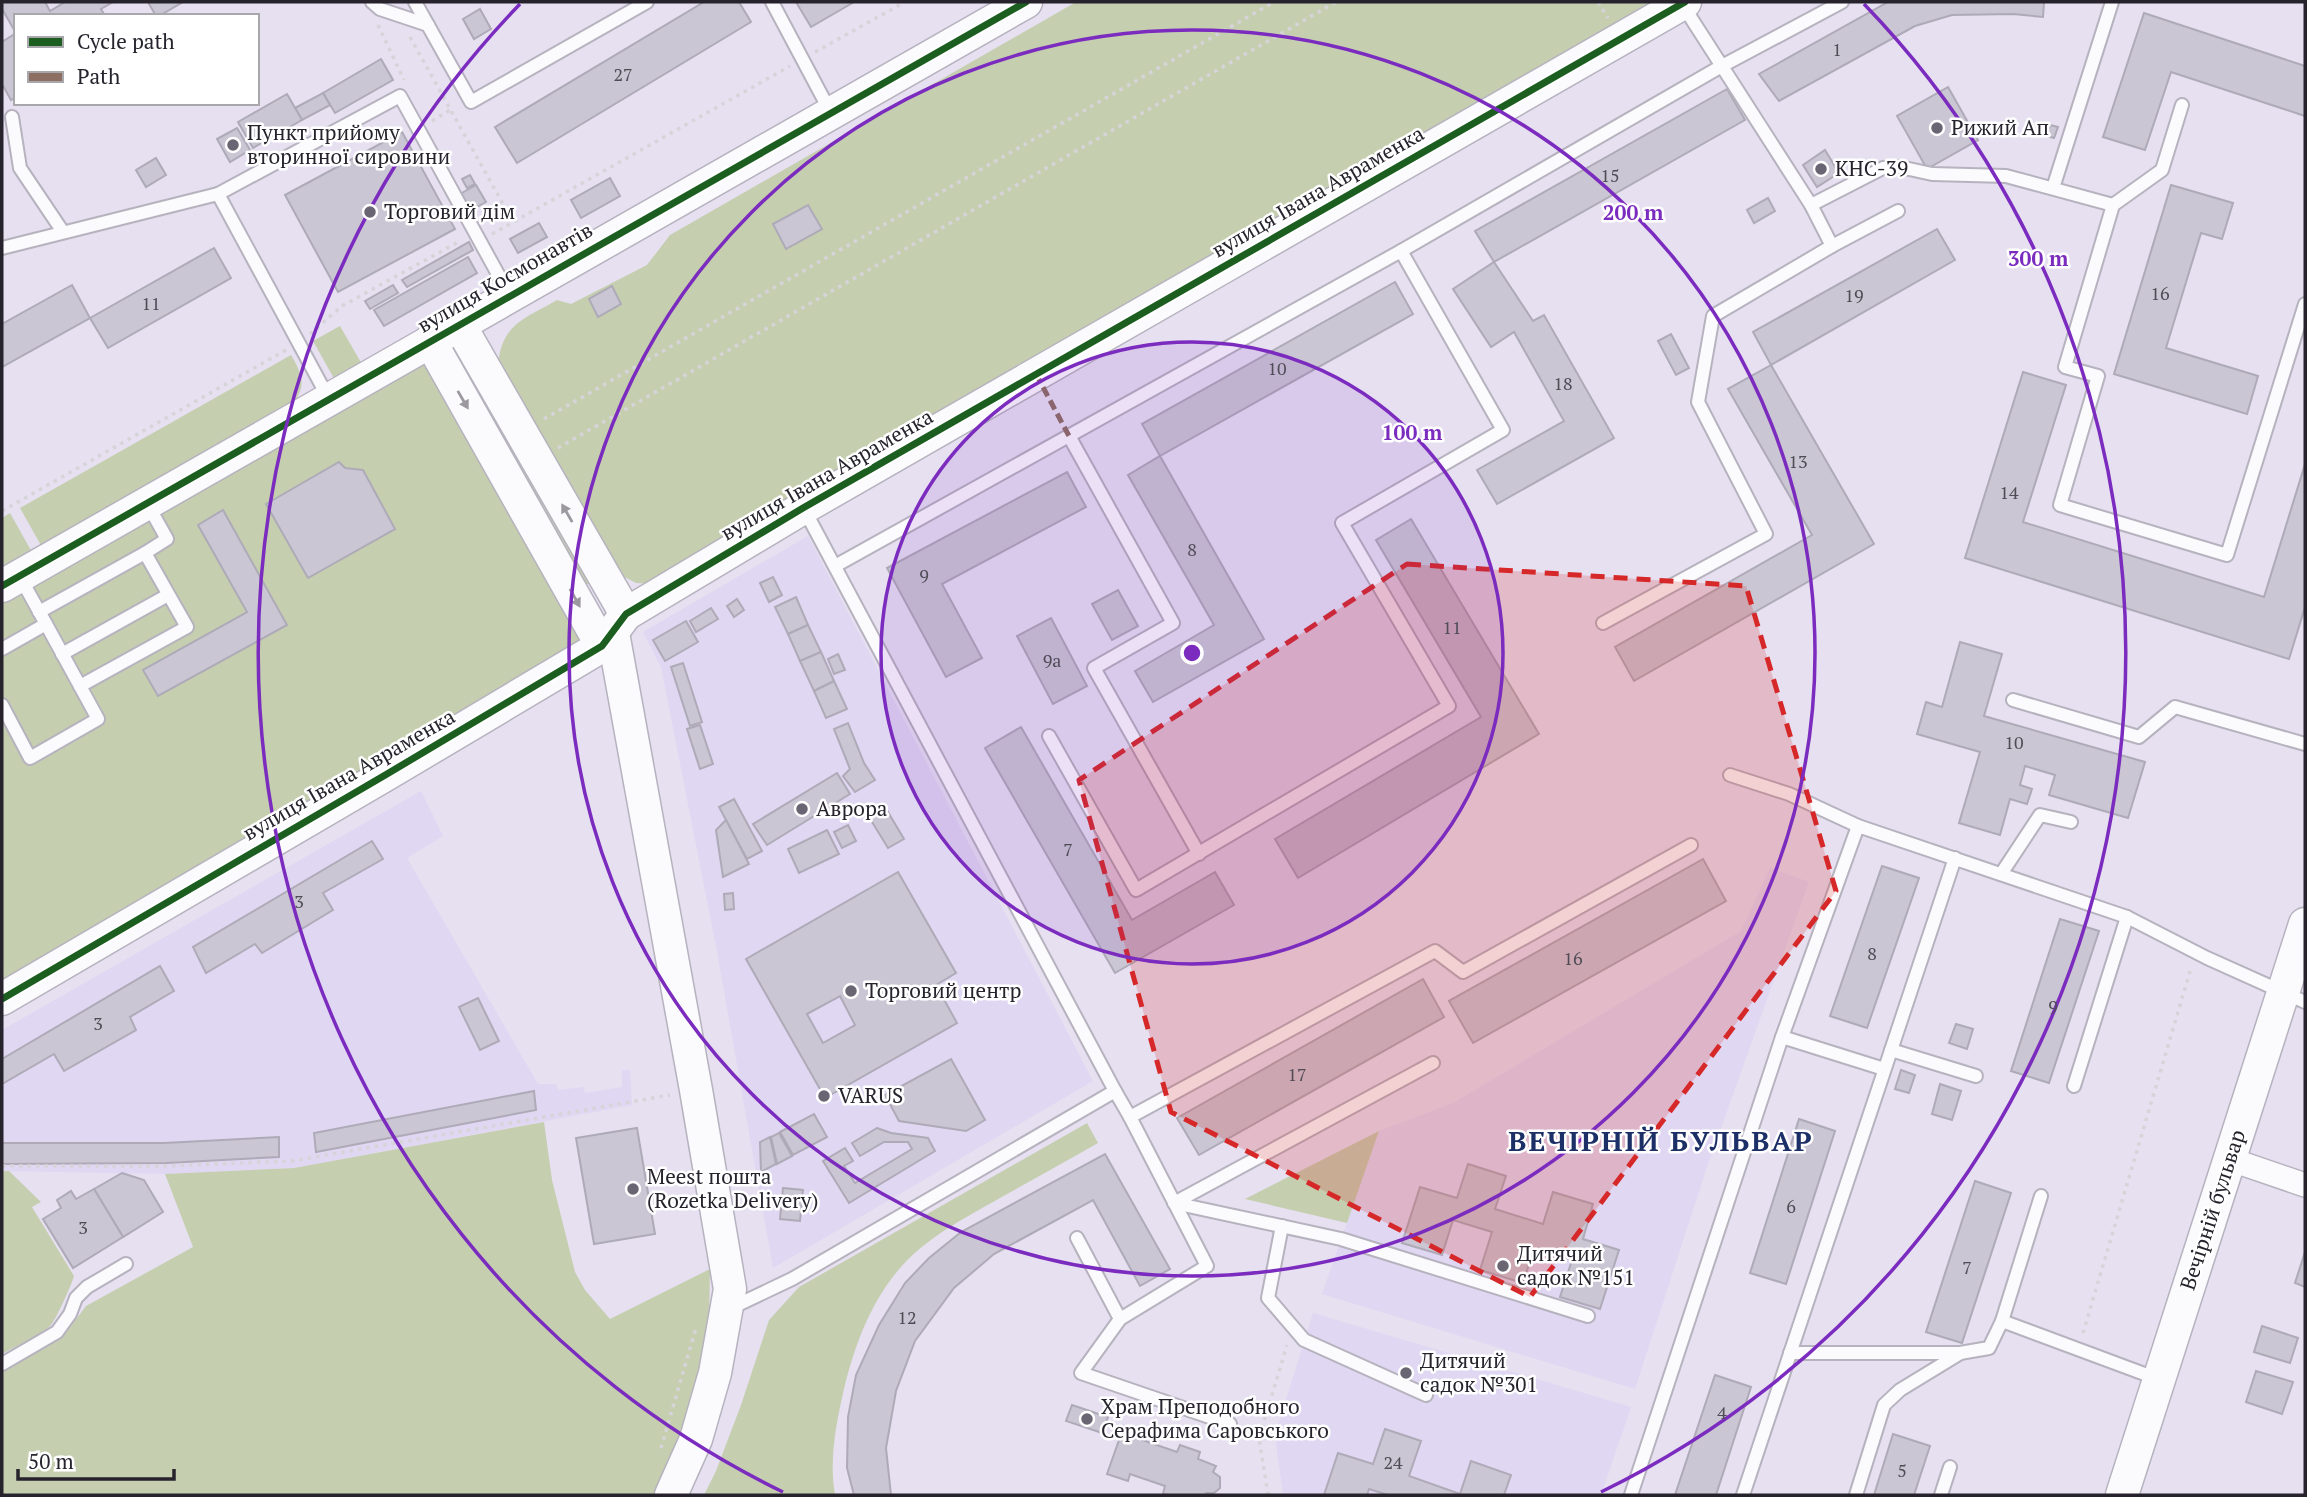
<svg xmlns="http://www.w3.org/2000/svg" width="2307" height="1497" viewBox="0 0 2307 1497" font-family="'PT Serif',serif">
  <rect width="100%" height="100%" fill="#e6e0f1"/>
  <g fill="#e0d7f2">
    <polygon points="808,536 1093,1081 773,1268 716,946 661,667 643,632"/>
    <polygon points="421,791 443,836 407,858 538,1084 556,1084 558,1090 584,1087 585,1093 622,1087 622,1070 630,1070 632,1105 294,1168 165,1174 2,1171 2,1030"/>
    <polygon points="1770,868 1809,882 1706,1170 1635,1389 1322,1294 1379,1131 1453,1103 1741,931"/>
    <polygon points="1313,1313 1631,1407 1601,1495 1283,1495 1275,1435"/>
  </g>
  <g fill="#c5cfb0">
    <path d="M1076,2h597l-1021,582 -16,-1 -21,-11 -117,-206c3,-42 26,-47 59,-66l14,4 76,-39 23,-30z"/>
    <polygon points="340,326 363,366 336,382 313,341"/>
    <polygon points="430,341 602,646 2,999 2,586"/>
    <path d="M291,355c15,25 15,36 -6,57l-242,137 -23,-41z"/>
    <polygon points="476,386 482,386 593,580 590,584 584,584 474,391"/>
    <polygon points="10,513 33,554 2,572 2,518"/>
    <polygon points="544,1122 552,1180 575,1272 585,1290 610,1319 710,1269 709,1329 704,1380 664,1495 2,1495 2,1372 62,1338 86,1306 193,1247 165,1174 294,1168"/>
    <path d="M1087,1123l11,20c-33,19 -66,37 -98,55 -37,21 -77,41 -104,75 -27,33 -42,75 -52,116 -8,35 -15,71 -9,106h-131l12,-24 25,-66 28,-85 30,-33z"/>
    <polygon points="1379,1131 1347,1223 1245,1199"/>
    <path d="M2,1171h7l32,31 -9,5 42,69c-2,8 -19,46 -24,50 -9,9 -36,21 -48,28z"/>
  </g>
  <g fill="#cac6d3" stroke="#aeaab7" stroke-width="2" fill-rule="evenodd">
    <polygon points="2,2 45,2 50,11 65,2 113,2 101,9 105,16 16,16 16,33 2,9"/>
    <polygon points="148,2 183,2 159,16 156,16"/>
    <polygon points="704,2 739,2 751,22 517,163 495,127"/>
    <polygon points="796,2 854,2 811,27"/>
    <polygon points="1888,2 2044,2 2043,17 2013,14 1952,15 1915,26 1779,101 1759,74"/>
    <polygon points="480,9 491,29 474,39 463,19"/>
    <polygon points="2144,13 2305,66 2305,116 2171,72 2145,150 2103,137"/>
    <polygon points="16,33 16,97 11,100 2,84 2,42"/>
    <polygon points="381,59 393,80 335,113 323,93"/>
    <polygon points="1948,87 1978,140 1927,169 1897,116"/>
    <polygon points="1727,89 1745,120 1494,262 1475,231"/>
    <polygon points="323,93 330,105 302,120 295,108"/>
    <polygon points="287,94 302,120 253,148 238,122"/>
    <polygon points="2050,125 2058,127 2054,138 2047,136"/>
    <polygon points="237,128 250,150 230,162 217,139"/>
    <polygon points="402,132 455,229 338,292 285,195"/>
    <polygon points="1825,150 1839,173 1817,187 1803,165"/>
    <polygon points="156,158 166,175 146,187 136,170"/>
    <polygon points="470,175 475,184 467,188 462,179"/>
    <polygon points="610,178 620,196 581,218 571,200"/>
    <polygon points="476,185 486,202 470,211 460,194"/>
    <polygon points="2171,185 2233,203 2222,239 2201,233 2166,348 2258,376 2247,414 2114,374"/>
    <polygon points="1768,198 1775,211 1754,223 1747,210"/>
    <polygon points="808,205 822,229 786,249 773,224"/>
    <polygon points="539,223 547,237 518,253 510,239"/>
    <polygon points="1937,229 1955,260 1771,365 1753,332"/>
    <polygon points="469,242 473,250 407,287 402,280"/>
    <polygon points="214,248 231,278 108,348 90,318"/>
    <polygon points="468,257 477,273 384,326 374,310"/>
    <polygon points="1494,262 1533,321 1544,315 1614,438 1497,504 1477,470 1564,421 1514,332 1491,347 1453,289"/>
    <polygon points="1395,282 1413,314 1160,456 1142,424"/>
    <polygon points="72,285 90,318 2,367 2,324"/>
    <polygon points="393,285 398,293 370,309 365,301"/>
    <polygon points="612,286 621,304 598,317 589,299"/>
    <polygon points="1671,334 1689,368 1676,375 1658,341"/>
    <polygon points="1771,365 1874,544 1634,681 1615,647 1812,535 1728,389"/>
    <polygon points="2023,372 2066,385 2023,522 2264,597 2305,464 2305,607 2289,659 1965,558"/>
    <polygon points="1160,456 1264,639 1153,702 1135,671 1214,625 1128,475"/>
    <polygon points="339,462 345,468 363,470 395,529 308,578 266,504"/>
    <polygon points="1067,472 1086,507 942,584 982,658 946,677 887,568"/>
    <polygon points="223,510 287,625 158,696 143,670 247,612 198,525"/>
    <polygon points="1411,519 1539,734 1298,878 1275,839 1481,717 1376,540"/>
    <polygon points="773,577 782,595 769,602 760,583"/>
    <polygon points="1118,590 1138,626 1112,640 1092,604"/>
    <polygon points="796,597 808,625 788,634 775,607"/>
    <polygon points="737,599 744,610 734,617 727,606"/>
    <polygon points="711,608 718,619 696,632 690,621"/>
    <polygon points="1051,618 1087,686 1053,704 1017,636"/>
    <polygon points="686,621 698,642 665,661 653,640"/>
    <polygon points="808,625 821,652 800,661 788,634"/>
    <polygon points="1960,642 2002,654 1984,716 2145,762 2128,818 2049,795 2055,775 2025,766 2020,785 2032,789 2027,804 2010,799 2000,835 1959,823 1980,752 1917,734 1926,702 1942,707"/>
    <polygon points="821,652 834,681 814,691 800,661"/>
    <polygon points="838,654 845,670 834,674 828,659"/>
    <polygon points="683,663 702,722 690,726 671,667"/>
    <polygon points="834,681 847,709 826,718 814,691"/>
    <polygon points="848,723 864,763 875,780 855,792 843,776 850,769 834,729"/>
    <polygon points="700,725 713,764 700,769 687,729"/>
    <polygon points="1021,727 1132,920 1215,872 1234,905 1115,973 985,748"/>
    <polygon points="837,773 850,794 767,845 753,824"/>
    <polygon points="734,799 762,851 747,859 719,807"/>
    <polygon points="885,807 904,839 888,848 869,817"/>
    <polygon points="726,820 749,864 723,877 716,830"/>
    <polygon points="848,825 856,841 842,848 834,832"/>
    <polygon points="827,830 839,854 799,873 788,849"/>
    <polygon points="372,841 383,859 323,893 333,910 262,953 255,944 206,973 193,947"/>
    <polygon points="1703,859 1726,901 1473,1043 1449,1001"/>
    <polygon points="1882,866 1919,878 1867,1028 1830,1016"/>
    <path d="M898,872l58,101 -20,12 21,38 -132,75 -79,-139zM840,996l15,29 -32,18 -16,-29z"/>
    <polygon points="733,893 734,909 725,910 724,894"/>
    <polygon points="2060,919 2099,931 2049,1083 2011,1071"/>
    <polygon points="160,966 174,991 130,1017 136,1030 64,1071 54,1054 2,1084 2,1059"/>
    <polygon points="1423,979 1444,1017 1199,1155 1177,1118"/>
    <polygon points="478,998 499,1041 480,1050 459,1007"/>
    <polygon points="1956,1024 1973,1029 1967,1049 1949,1043"/>
    <polygon points="951,1059 985,1120 966,1131 899,1121 885,1095"/>
    <polygon points="1901,1070 1915,1075 1909,1093 1895,1089"/>
    <polygon points="1940,1084 1961,1091 1952,1120 1932,1114"/>
    <polygon points="534,1091 536,1110 316,1152 314,1133"/>
    <polygon points="814,1114 827,1137 793,1155 780,1132"/>
    <polygon points="1799,1119 1835,1131 1786,1284 1750,1273"/>
    <polygon points="637,1128 655,1234 594,1244 576,1138"/>
    <polygon points="877,1128 891,1133 928,1138 935,1151 849,1203 823,1161 845,1148 853,1161 844,1166 855,1183 912,1149 908,1142 884,1142 860,1156 852,1143"/>
    <polygon points="779,1133 792,1156 777,1164 771,1137"/>
    <polygon points="279,1137 279,1157 166,1163 2,1164 2,1143 164,1143"/>
    <polygon points="770,1137 776,1164 761,1172 760,1142"/>
    <polygon points="1105,1154 1170,1269 1140,1286 1093,1200 994,1254 954,1288 915,1341 896,1391 886,1448 891,1495 854,1495 847,1468 848,1417 856,1375 879,1325 905,1283 929,1258 961,1232"/>
    <polygon points="1468,1164 1506,1176 1495,1209 1543,1224 1553,1192 1593,1204 1583,1239 1619,1250 1600,1309 1560,1297 1572,1260 1534,1249 1523,1283 1480,1270 1492,1232 1453,1220 1442,1255 1402,1243 1420,1187 1457,1198"/>
    <polygon points="122,1173 144,1180 163,1212 123,1237 94,1189"/>
    <polygon points="1975,1181 2011,1193 1962,1343 1926,1332"/>
    <polygon points="783,1188 803,1190 800,1221 780,1219 781,1208 776,1208 777,1198 782,1199"/>
    <polygon points="94,1189 123,1237 73,1268 43,1219 61,1208 57,1200 71,1191 76,1199"/>
    <polygon points="2305,1252 2305,1287 2295,1283"/>
    <polygon points="2262,1326 2298,1338 2290,1363 2254,1352"/>
    <polygon points="2256,1371 2293,1382 2282,1414 2246,1402"/>
    <polygon points="1715,1375 1751,1387 1716,1495 1675,1495"/>
    <polygon points="1072,1405 1108,1417 1102,1433 1066,1421"/>
    <polygon points="1124,1426 1145,1433 1142,1440 1177,1452 1180,1445 1200,1452 1198,1459 1216,1466 1213,1472 1220,1477 1220,1488 1214,1493 1206,1493 1205,1495 1168,1495 1163,1494 1165,1486 1130,1474 1128,1481 1107,1474"/>
    <polygon points="1385,1429 1421,1441 1409,1476 1460,1494 1471,1461 1511,1475 1504,1495 1388,1495 1369,1489 1367,1495 1324,1495 1338,1453 1373,1464"/>
    <polygon points="1893,1434 1930,1446 1914,1495 1874,1495"/>
  </g>
  <g fill="none" stroke-linecap="round" stroke-linejoin="round">
    <g stroke="#b6b2be" stroke-width="16">
      <g id="lane">
        <polyline points="372,2 380,9 428,25"/>
        <polyline points="415,2 471,102 647,2"/>
        <polyline points="772,2 831,113"/>
        <polyline points="1682,4 1811,205 1832,246"/>
        <polyline points="2182,105 2162,170 2113,205 2065,367 2098,376 2060,505 2227,555 2305,304"/>
        <polyline points="12,117 20,168 63,232"/>
        <polyline points="2053,188 2112,2"/>
        <polyline points="1811,205 1883,168 1900,167 1932,174 2006,176 2113,205"/>
        <polyline points="2,248 218,194"/>
        <polyline points="329,399 218,194 400,96 510,296"/>
        <polyline points="1069,436 1173,623 1094,668 1199,854"/>
        <polyline points="804,509 1115,1091"/>
        <polyline points="835,566 1401,251 1720,67 1842,2"/>
        <polyline points="39,612 145,553"/>
        <polyline points="1603,623 1766,534 1698,402 1713,316 1832,246 1898,211"/>
        <polyline points="2,649 46,624 20,577"/>
        <polyline points="62,654 168,595"/>
        <polyline points="80,686 187,627 145,553 167,539 148,505"/>
        <polyline points="2013,700 2139,737 2175,707 2305,744"/>
        <polyline points="2,705 30,758 98,719 46,624"/>
        <polyline points="1049,736 1136,890 1449,706 1342,523 1503,430 1401,251"/>
        <polyline points="1730,775 1789,794 1858,826"/>
        <polyline points="2001,874 2040,815 2071,822"/>
        <polyline points="1782,1037 1858,826 2127,917 2207,958 2305,1002"/>
        <polyline points="1891,1050 1976,1076"/>
        <polyline points="1433,1063 1174,1203 1341,1239 1588,1316"/>
        <polyline points="2074,1086 2127,917"/>
        <polyline points="2041,1196 2002,1321 2158,1379"/>
        <polyline points="1282,1226 1268,1298 1304,1340 1426,1395"/>
        <polyline points="1077,1238 1120,1319 1207,1266 1130,1117"/>
        <polyline points="731,1308 792,1279 1115,1091 1130,1117 1435,951 1463,972 1691,845"/>
        <polyline points="1120,1319 1081,1373 1230,1424"/>
        <polyline points="1790,1353 1960,1353 1989,1348 2002,1321"/>
        <polyline points="2,1364 57,1332 70,1314 76,1298 87,1287 126,1264"/>
        <polyline points="1631,1495 1782,1037 1884,1069"/>
        <polyline points="1743,1495 1955,858"/>
        <polyline points="1856,1495 1884,1405 1900,1390 1959,1354"/>
        <polyline points="1941,1495 1950,1467"/>
      </g>
    </g>
    <g stroke="#b6b2be" stroke-width="26">
      <polyline id="street" points="2229,1159 2305,1185"/>
    </g>
    <g stroke="#b6b2be" stroke-width="35">
      <g id="secondary">
        <polyline points="459,324 626,614"/>
        <polyline points="430,341 602,646"/>
        <polyline points="2,586 1026,2"/>
        <polyline points="613,633 696,1090 730,1289 715,1373 696,1439 671,1495"/>
        <polyline points="2,999 387,774 602,646 626,614 803,508 1685,2"/>
        <polyline points="2122,1495 2305,924"/>
      </g>
    </g>
    <g stroke="#d6d4d9" stroke-width="3.5" stroke-dasharray="3.5 5" stroke-linecap="butt">
      <polyline points="1598,2 1608,18"/>
      <polyline points="378,25 404,80"/>
      <polyline points="410,37 513,222"/>
      <polyline points="815,52 905,2"/>
      <polyline points="432,121 450,110"/>
      <polyline points="492,234 790,66"/>
      <polyline points="310,334 342,306 460,241"/>
      <polyline points="544,419 1274,2"/>
      <polyline points="558,448 1336,2"/>
      <polyline points="2,511 286,350"/>
      <polyline points="2,1166 164,1166 292,1161 670,1095"/>
      <polyline points="2083,1333 2191,968"/>
      <polyline points="661,1448 696,1328"/>
      <polyline points="1268,1495 1259,1438 1287,1345"/>
    </g>
    <use href="#lane" stroke="#fbfafd" stroke-width="12"/>
    <use href="#street" stroke="#fbfafd" stroke-width="23"/>
    <use href="#secondary" stroke="#fbfafd" stroke-width="32"/>
    <polyline stroke="#8d6e63" stroke-width="5" stroke-dasharray="10 5" stroke-linecap="butt" points="1036,374 1069,436"/>
    <g stroke="#fff" stroke-width="11">
      <g id="cycleway">
        <polyline points="2,586 1026,2"/>
        <polyline points="2,999 387,774 602,646 626,614 803,508 1685,2"/>
      </g>
    </g>
    <use href="#cycleway" stroke="#1b5e20" stroke-width="7"/>
  </g>
  <defs><path id="oneway-solid" d="M-6-.8H1V-3.2L6.5 0L1 3.2V.8H-6Z" transform="scale(1.75)"/></defs>
  <g fill="#9b999f">
    <use href="#oneway-solid" transform="translate(463 400) rotate(60)"/>
    <use href="#oneway-solid" transform="translate(567 513) rotate(-120)"/>
    <use href="#oneway-solid" transform="translate(575 598) rotate(61)"/>
  </g>
  <path fill="#d62828" fill-opacity="0.2" stroke="#d62828" stroke-width="5" stroke-dasharray="14 9" stroke-linejoin="round" d="M1407,564l339,22 90,305 -306,406 -359,-185 -92,-332z"/>
  <circle cx="1192" cy="653" r="311" fill="#7b2cbf" fill-opacity=".12"/>
  <g fill="none" stroke="#7b2cbf" stroke-width="3.5">
    <circle cx="1192" cy="653" r="311"/>
    <circle cx="1192" cy="653" r="623"/>
    <path d="M783 1492A934 934 0 0 1 520 4M1864 4A934 934 0 0 1 1601 1492"/>
  </g>
  <g fill="#696572" stroke="#fff" stroke-width="2.5">
    <circle cx="1937" cy="128" r="7"/>
    <circle cx="233" cy="145" r="7"/>
    <circle cx="1821" cy="169" r="7"/>
    <circle cx="370" cy="212" r="7"/>
    <circle cx="802" cy="809" r="7"/>
    <circle cx="851" cy="991" r="7"/>
    <circle cx="824" cy="1096" r="7"/>
    <circle cx="633" cy="1189" r="7"/>
    <circle cx="1503" cy="1266" r="7"/>
    <circle cx="1406" cy="1373" r="7"/>
    <circle cx="1087" cy="1419" r="7"/>
  </g>
  <g text-anchor="middle" stroke-width="5" stroke-linejoin="round" paint-order="stroke">
    <g font-size="18" fill="#4f4c56">
      <text x="1837" y="56">1</text>
      <text x="623" y="81">27</text>
      <text x="1610" y="182">15</text>
      <text x="2160" y="300">16</text>
      <text x="1854" y="302">19</text>
      <text x="151" y="310">11</text>
      <text x="1277" y="375">10</text>
      <text x="1563" y="390">18</text>
      <text x="1798" y="468">13</text>
      <text x="2009" y="499">14</text>
      <text x="1192" y="556">8</text>
      <text x="924" y="582">9</text>
      <text x="1452" y="634">11</text>
      <text x="1052" y="667">9а</text>
      <text x="2014" y="749">10</text>
      <text x="1068" y="856">7</text>
      <text x="299" y="908">3</text>
      <text x="1872" y="960">8</text>
      <text x="1573" y="965">16</text>
      <text x="2053" y="1013">9</text>
      <text x="98" y="1030">3</text>
      <text x="1297" y="1081">17</text>
      <text x="1791" y="1213">6</text>
      <text x="83" y="1234">3</text>
      <text x="1967" y="1274">7</text>
      <text x="907" y="1324">12</text>
      <text x="1722" y="1419">4</text>
      <text x="1393" y="1469">24</text>
      <text x="1902" y="1477">5</text>
    </g>
    <g font-size="21" fill="#26232d" stroke="#fff" text-anchor="start">
      <text x="1951" y="135">Рижий Ап</text>
      <text x="247" y="140">Пункт прийому<tspan x="247" dy="24">вторинної сировини</tspan></text>
      <text x="1835" y="176">КНС-39</text>
      <text x="384" y="219">Торговий дім</text>
      <text x="816" y="816">Аврора</text>
      <text x="865" y="998">Торговий центр</text>
      <text x="838" y="1103">VARUS</text>
      <text x="647" y="1184">Meest пошта<tspan x="647" dy="24">(Rozetka Delivery)</tspan></text>
      <text x="1517" y="1261">Дитячий<tspan x="1517" dy="24">садок №151</tspan></text>
      <text x="1420" y="1368">Дитячий<tspan x="1420" dy="24">садок №301</tspan></text>
      <text x="1101" y="1414">Храм Преподобного<tspan x="1101" dy="24">Серафима Саровського</tspan></text>
    </g>
    <g font-size="21" fill="#26232d" stroke="#fff">
      <text transform="translate(1318 192) rotate(-30)" y="7">вулиця Івана Авраменка</text>
      <text transform="translate(505 278) rotate(-30)" y="7">вулиця Космонавтів</text>
      <text transform="translate(827 475) rotate(-30)" y="7">вулиця Івана Авраменка</text>
      <text transform="translate(349 775) rotate(-30)" y="7">вулиця Івана Авраменка</text>
      <text transform="translate(2213 1210) rotate(-72)" y="7">Вечірній бульвар</text>
    </g>
    <g font-size="28" font-weight="bold" letter-spacing="2" fill="#1c3067" stroke="#fff">
      <text x="1661" y="1151">ВЕЧІРНІЙ БУЛЬВАР</text>
    </g>
  </g>
  <circle cx="1192" cy="653" r="10" fill="#7b2cbf" stroke="#fff" stroke-width="3.5"/>
  <g font-size="21" text-anchor="middle" font-weight="bold" fill="#7b2cbf" stroke="#fff" stroke-width="5" stroke-linejoin="round" paint-order="stroke">
    <text x="1633" y="220">200 m</text>
    <text x="2038" y="266">300 m</text>
    <text x="1412" y="440">100 m</text>
  </g>
  <rect width="2307" height="1497" fill="none" stroke="#26232d" stroke-width="7"/>
  <rect x="14" y="14" width="245" height="91" fill="#ffffff" stroke="#a8a7ab" stroke-width="2"/>
  <rect x="28" y="37" width="35" height="10" fill="#1b5e20" stroke="#a8a7ab" stroke-width="2"/>
  <text x="77" y="49" font-size="21" fill="#26232d">Cycle path</text>
  <rect x="28" y="72" width="35" height="10" fill="#8d6e63" stroke="#a8a7ab" stroke-width="2"/>
  <text x="77" y="84" font-size="21" fill="#26232d">Path</text>
  <path d="M18 1469v10h156v-10" fill="none" stroke="#26232d" stroke-width="3.5"/>
  <text x="28" y="1469" font-size="21" fill="#26232d" stroke="#ffffff" stroke-width="5" paint-order="stroke">50 m</text>
</svg>
